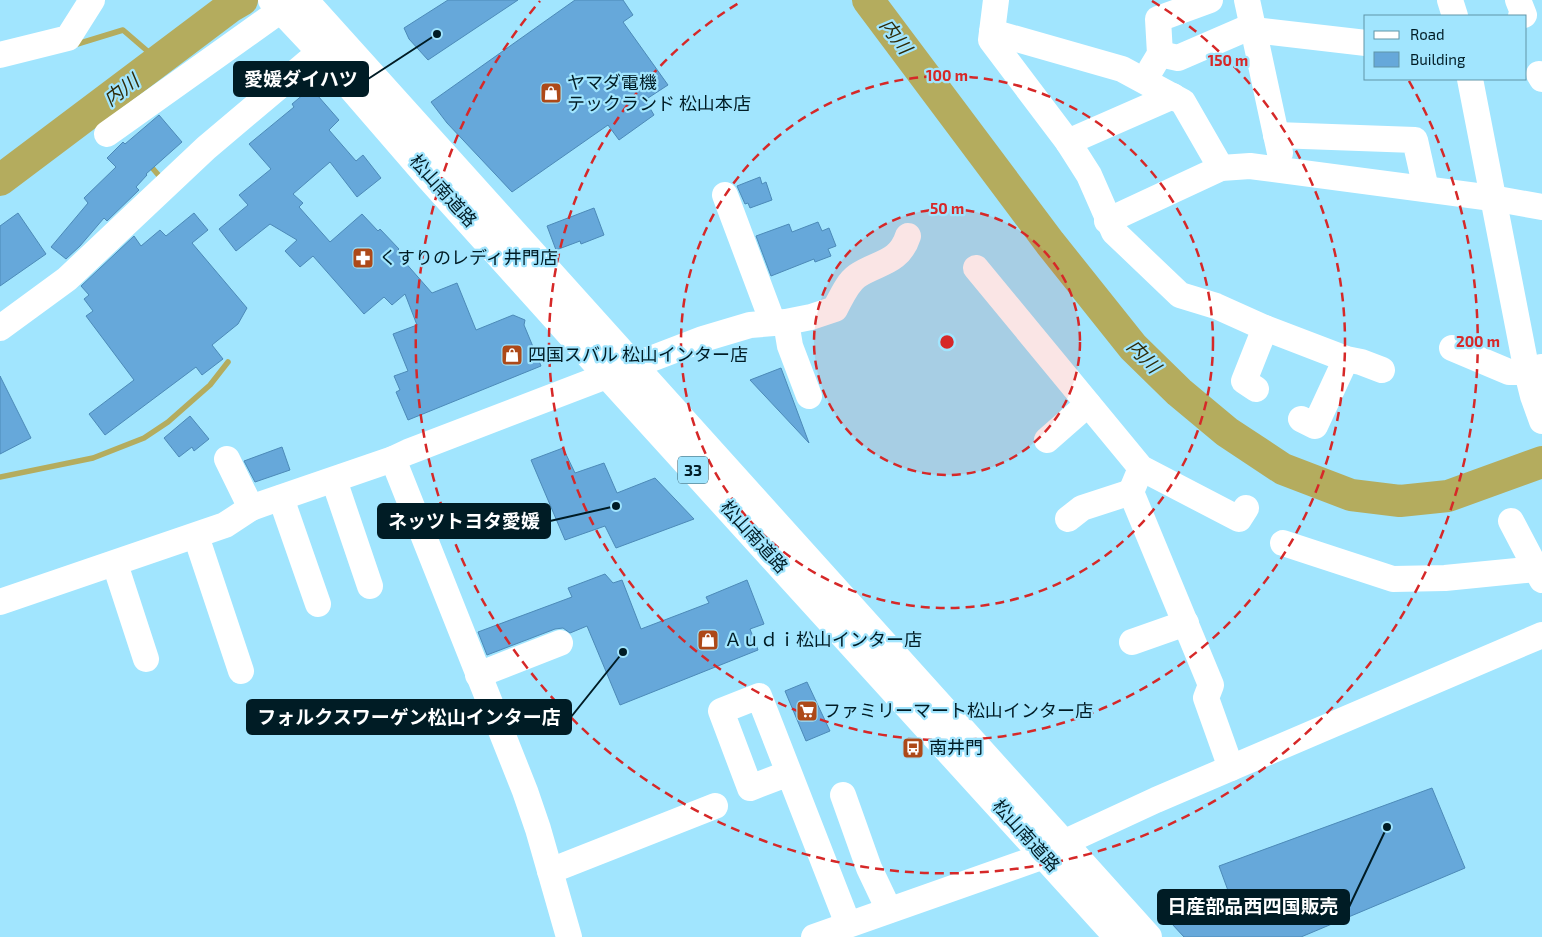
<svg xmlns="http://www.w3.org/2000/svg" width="1542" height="937" viewBox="0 0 1542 937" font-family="'Exo 2','Noto Sans JP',sans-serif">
  <rect width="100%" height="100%" fill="#a1e5fe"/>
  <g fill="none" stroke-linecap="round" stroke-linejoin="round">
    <g stroke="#b4ac5e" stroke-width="5.5">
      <polyline points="74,45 123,30 159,61"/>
      <polyline points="148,163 161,178 160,180"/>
      <polyline points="0,477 93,458 144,438 168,422 210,385 228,362"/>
    </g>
    <g stroke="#b4ac5e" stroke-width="32">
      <polyline points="868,0 1050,243 1133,347 1179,392 1227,432 1283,469 1351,495 1400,501 1448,496 1542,462"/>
      <polyline points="0,180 230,7 242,0"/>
    </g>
  </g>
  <g fill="#66a8da" stroke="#4c8ab8">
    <polygon points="448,0 518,0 428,60 409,39 404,28"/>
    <polygon points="575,0 623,0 633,15 623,22 668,85 645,100 654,115 619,140 608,125 512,192 447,123 431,102"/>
    <polygon points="311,88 339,120 329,130 356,161 363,155 381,178 357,197 330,162 293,194 303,203 299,207 330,242 362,214 378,231 380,229 399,249 396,252 432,293 457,283 476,330 513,315 525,320 524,325 541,366 408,420 396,392 400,390 394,376 408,371 393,334 417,325 405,294 392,305 384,297 364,314 313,256 300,267 285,251 297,240 270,224 236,251 219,229 248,205 239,195 271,169 249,144 294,107 292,104"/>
    <polygon points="159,115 182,142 146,174 147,175 136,187 139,190 107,221 104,218 80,246 66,259 51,247 88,203 84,198 116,167 107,158 123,142 125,144"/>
    <polygon points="760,177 762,184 766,182 772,200 750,208 748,203 745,204 737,186"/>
    <polygon points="594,208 604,235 581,244 580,241 556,250 547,226"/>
    <polygon points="18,213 46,254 0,286 0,226"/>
    <polygon points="194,213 208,230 192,243 247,308 238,324 212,345 223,359 202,375 196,367 105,435 89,414 134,380 86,316 93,311 84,299 89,295 81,286 134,236 141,246 160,230 166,236"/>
    <polygon points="818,222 822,231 829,228 836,246 828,249 831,256 815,262 814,259 771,276 756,236 789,224 792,232"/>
    <polygon points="781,368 809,443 750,380"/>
    <polygon points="0,376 31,438 0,454"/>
    <polygon points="190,416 209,439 194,451 192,447 179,457 164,438"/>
    <polygon points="282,447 290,470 255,482 244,461"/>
    <polygon points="563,448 575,473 604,463 617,493 655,478 694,519 616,548 605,526 565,540 531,460"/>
    <polygon points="605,574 613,583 622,580 641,629 709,603 706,597 747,580 764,624 750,629 758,650 620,705 587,626 570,633 563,628 555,629 487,655 478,632 572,597 568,588"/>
    <polygon points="807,682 830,731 806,741 785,691"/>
    <polygon points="1432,788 1465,868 1301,937 1184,937 1172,924 1230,896 1219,866"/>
  </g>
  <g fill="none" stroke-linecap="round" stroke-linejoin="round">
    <g stroke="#fff" stroke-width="26">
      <polyline points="996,0 991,40 1068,142 1089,175 1114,232 1180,295 1216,306 1265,328 1346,359 1361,362 1382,370"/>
      <polyline points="1247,0 1280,153"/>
      <polyline points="1450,0 1455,16"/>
      <polyline points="1518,0 1524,15 1521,16"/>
      <polyline points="992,32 1122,69 1183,102 1221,168"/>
      <polyline points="1160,54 1178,58 1245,29 1366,43"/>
      <polyline points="0,55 68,38 92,0"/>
      <polyline points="1151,69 1160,54 1158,19 1210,0"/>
      <polyline points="1539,74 1542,79"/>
      <polyline points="1470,79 1527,372 1533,396 1542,421"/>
      <polyline points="107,134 281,10"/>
      <polyline points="1276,135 1415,140 1426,189"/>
      <polyline points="1068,142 1173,96"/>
      <polyline points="725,195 773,323"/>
      <polyline points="1107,221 1221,168 1250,166 1492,198 1542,207"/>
      <polyline points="976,268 1141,468 1239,519 1246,508"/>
      <polyline points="786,322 790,346 809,396"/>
      <polyline points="0,328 67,279 206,148 308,62 335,36"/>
      <polyline points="1452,348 1509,372 1527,372 1541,367"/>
      <polyline points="1256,389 1244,381 1265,328"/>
      <polyline points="1301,419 1315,426 1346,359"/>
      <polyline points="1047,440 1088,404"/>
      <polyline points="227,459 251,508"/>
      <polyline points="1141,468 1131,492 1211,685 1206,698 1231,768"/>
      <polyline points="334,480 370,586"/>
      <polyline points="281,498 318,604"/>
      <polyline points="1068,519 1082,508 1131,492"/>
      <polyline points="1511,521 1542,580"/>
      <polyline points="196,536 241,671"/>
      <polyline points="1283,543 1393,579 1445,578 1536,569"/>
      <polyline points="115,564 146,659"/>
      <polyline points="0,602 225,525 251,508 262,504 393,459"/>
      <polyline points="1132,642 1186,623"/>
      <polyline points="478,675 560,643"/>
      <polyline points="789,773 750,788 721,711 759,696 848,924"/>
      <polyline points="843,795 869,868 889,910"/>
      <polyline points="550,871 715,806"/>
      <path d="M569,937l-31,-108 -13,-38 -132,-332 15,-7 295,-113 47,-14 36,-3 25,-5 24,-8c6,-11 12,-26 22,-33 20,-14 42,-12 51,-40"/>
      <polyline points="814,937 1044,856 1063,843 1156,800 1542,635"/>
    </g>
    <g stroke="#fff" stroke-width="28">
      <polyline points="272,0 320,51 429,177 608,376 1118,937"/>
      <polyline points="304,0 1148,937"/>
    </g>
  </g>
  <circle cx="947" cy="342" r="133" fill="#d62828" fill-opacity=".12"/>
  <g fill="none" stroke="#d62828" stroke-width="2.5" stroke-dasharray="9 6">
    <circle cx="947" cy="342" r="133"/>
    <circle cx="947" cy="342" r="266"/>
    <path d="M1152 1A398 398 0 1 1 742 1"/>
    <path d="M1409 81A531 531 0 1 1 540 1"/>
  </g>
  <defs>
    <g id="shop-square" transform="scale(1.125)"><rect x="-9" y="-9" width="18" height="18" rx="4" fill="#ad4918" stroke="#a1e5fe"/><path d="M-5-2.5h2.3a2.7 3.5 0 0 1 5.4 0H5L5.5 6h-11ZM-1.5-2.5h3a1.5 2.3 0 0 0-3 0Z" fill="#fff"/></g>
    <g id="pharmacy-square" transform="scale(1.125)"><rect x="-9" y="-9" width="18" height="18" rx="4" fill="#ad4918" stroke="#a1e5fe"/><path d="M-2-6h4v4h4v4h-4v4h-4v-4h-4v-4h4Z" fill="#fff"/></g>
    <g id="supermarket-square" transform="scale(1.125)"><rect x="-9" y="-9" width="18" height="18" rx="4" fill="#ad4918" stroke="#a1e5fe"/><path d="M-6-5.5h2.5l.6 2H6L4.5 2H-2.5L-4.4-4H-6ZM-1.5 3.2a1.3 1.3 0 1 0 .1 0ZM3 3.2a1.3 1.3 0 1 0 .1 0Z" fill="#fff"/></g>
    <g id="bus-square" transform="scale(1.125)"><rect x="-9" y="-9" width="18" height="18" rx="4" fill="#ad4918" stroke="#a1e5fe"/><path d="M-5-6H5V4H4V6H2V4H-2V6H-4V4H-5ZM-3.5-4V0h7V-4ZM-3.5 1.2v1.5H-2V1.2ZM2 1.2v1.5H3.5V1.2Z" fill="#fff"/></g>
  </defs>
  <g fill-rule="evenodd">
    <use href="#shop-square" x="551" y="93"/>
    <use href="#pharmacy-square" x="363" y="258"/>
    <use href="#shop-square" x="512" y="355"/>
    <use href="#shop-square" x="708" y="640"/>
    <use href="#supermarket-square" x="807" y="711"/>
    <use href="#bus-square" x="913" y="748"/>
  </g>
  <g text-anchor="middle" stroke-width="4.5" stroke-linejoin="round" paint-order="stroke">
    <rect fill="#a1e5fe" stroke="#305866" stroke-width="1" x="678" y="456.5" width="30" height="27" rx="4"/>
    <g font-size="16" font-weight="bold" fill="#001c25">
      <text x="693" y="476">33</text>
    </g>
    <g font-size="18" fill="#001c25" stroke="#a1e5fe" text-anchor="start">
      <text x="567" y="89">ヤマダ電機<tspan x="567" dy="21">テックランド 松山本店</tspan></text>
      <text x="379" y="264">くすりのレディ井門店</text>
      <text x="528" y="361">四国スバル 松山インター店</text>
      <text x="724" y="646">Ａｕｄｉ松山インター店</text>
      <text x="823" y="717">ファミリーマート松山インター店</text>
      <text x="929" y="754">南井門</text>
    </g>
    <g font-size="18" fill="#001c25" stroke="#a1e5fe">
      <text transform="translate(443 191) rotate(48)" y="6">松山南道路</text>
      <text transform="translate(754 537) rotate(48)" y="6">松山南道路</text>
      <text transform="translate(1026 836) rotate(48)" y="6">松山南道路</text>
    </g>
    <g font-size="19" font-style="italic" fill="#2f2b08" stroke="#a1e5fe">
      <text transform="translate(896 36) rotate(53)" y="7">内川</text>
      <text transform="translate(121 90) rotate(-37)" y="7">内川</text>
      <text transform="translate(1144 356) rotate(46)" y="7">内川</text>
    </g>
  </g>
  <circle cx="947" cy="342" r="8" fill="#d62828" stroke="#a1e5fe" stroke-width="2.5"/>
  <g font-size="15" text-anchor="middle" font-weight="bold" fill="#d62828" stroke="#a1e5fe" stroke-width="4.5" stroke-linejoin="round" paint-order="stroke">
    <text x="1228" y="66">150 m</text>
    <text x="947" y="81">100 m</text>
    <text x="947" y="214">50 m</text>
    <text x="1478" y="347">200 m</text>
  </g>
  <path fill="none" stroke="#001c25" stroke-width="2" d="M437 34L368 79M616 506L550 521M623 652L571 717M1387 827L1349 907"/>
  <g fill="#001c25" stroke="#a1e5fe" stroke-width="2">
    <circle cx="437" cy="34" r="5"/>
    <circle cx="616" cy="506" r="5"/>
    <circle cx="623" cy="652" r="5"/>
    <circle cx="1387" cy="827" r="5"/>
  </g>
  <g fill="#001c25" stroke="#001c25" stroke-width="2">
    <rect x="234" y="62" width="134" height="34" rx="5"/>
    <rect x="378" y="504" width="172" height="34" rx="5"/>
    <rect x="247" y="700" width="324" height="34" rx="5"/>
    <rect x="1158" y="890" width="191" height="34" rx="5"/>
  </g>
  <g font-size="19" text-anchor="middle" font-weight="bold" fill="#fff">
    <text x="301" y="86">愛媛ダイハツ</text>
    <text x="464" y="528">ネッツトヨタ愛媛</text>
    <text x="409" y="724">フォルクスワーゲン松山インター店</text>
    <text x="1253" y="913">日産部品西四国販売</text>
  </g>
  <rect x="1364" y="15" width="162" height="65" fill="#a1e5fe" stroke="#6195a7"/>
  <rect x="1374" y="31" width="25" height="8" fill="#ffffff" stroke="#6195a7"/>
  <text x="1410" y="40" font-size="15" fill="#001c25">Road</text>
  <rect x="1374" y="52" width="25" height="15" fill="#66a8da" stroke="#6195a7"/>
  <text x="1410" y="65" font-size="15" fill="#001c25">Building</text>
</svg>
